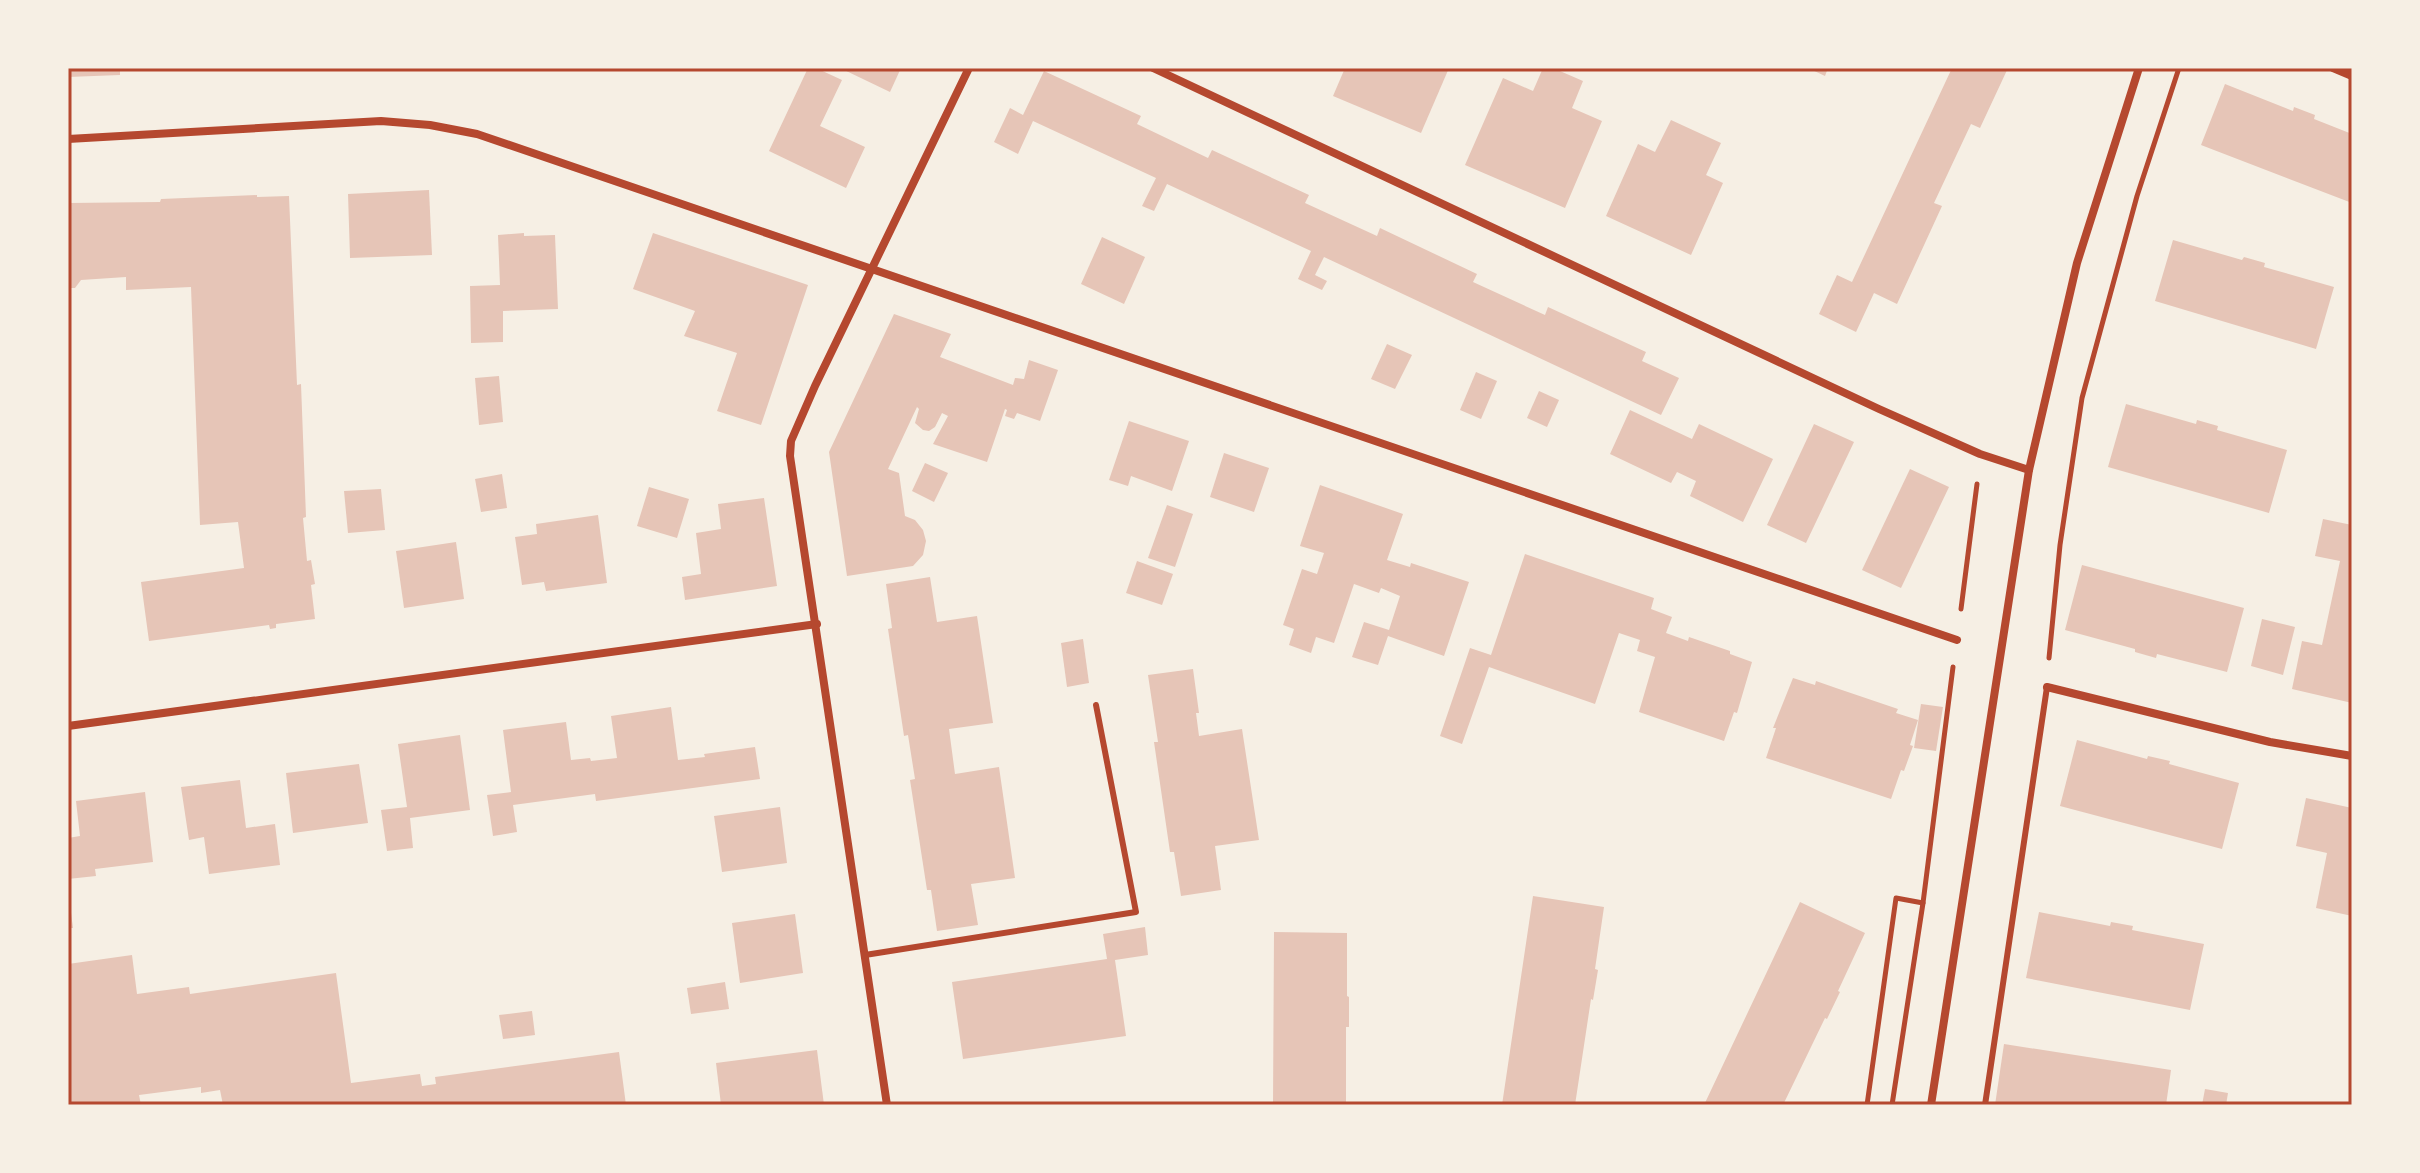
<svg xmlns="http://www.w3.org/2000/svg" width="2420" height="1173" viewBox="0 0 2420 1173" font-family="Inter,sans-serif">
  <rect width="100%" height="100%" fill="#f6efe4"/>
  <g fill="#e6c5b7">
    <polygon points="68,68 120,68 120,75 68,77"/>
    <polygon points="808,68 816,68 842,80 820,126 865,147 846,188 769,151"/>
    <polygon points="840,68 901,68 890,92"/>
    <polygon points="1345,68 1449,68 1421,133 1333,96"/>
    <polygon points="1543,68 1553,68 1583,81 1572,108 1602,121 1565,208 1465,165 1503,78 1533,91"/>
    <polygon points="1808,68 1828,68 1825,76"/>
    <polygon points="1952,68 2008,68 1980,128 1971,124 1934,203 1942,206 1897,304 1874,293 1856,332 1819,314 1837,275 1852,282"/>
    <polygon points="1044,71 1141,116 1137,124 1208,158 1212,150 1309,195 1305,203 1377,236 1380,228 1477,274 1473,282 1545,315 1548,307 1646,352 1642,361 1679,378 1661,415 1324,257 1315,275 1327,281 1322,290 1298,279 1311,251 1167,184 1154,211 1142,206 1156,178 1033,121 1018,154 994,142 1010,108 1023,115"/>
    <polygon points="2225,84 2293,111 2294,107 2315,115 2314,119 2352,134 2352,203 2201,145"/>
    <polygon points="1671,120 1721,143 1706,175 1723,183 1691,255 1606,216 1638,144 1655,152"/>
    <polygon points="429,190 432,255 350,258 348,194"/>
    <polygon points="257,195 257,197 289,196 297,385 301,384 306,517 303,518 307,561 311,560 315,584 311,585 315,619 276,624 276,628 270,629 269,625 149,641 141,582 244,568 238,522 200,525 191,287 126,290 126,277 81,280 75,288 68,288 68,203 160,202 161,199"/>
    <polygon points="524,233 524,236 555,235 558,309 503,311 503,342 471,343 470,286 500,285 498,235"/>
    <polygon points="653,233 808,285 761,425 717,411 737,353 684,336 695,311 633,289"/>
    <polygon points="1102,237 1145,257 1124,304 1081,284"/>
    <polygon points="2173,240 2242,260 2244,257 2265,263 2264,267 2334,287 2316,349 2155,301"/>
    <polygon points="894,314 951,334 940,357 1013,385 1015,378 1024,379 1029,360 1058,370 1040,421 1017,413 1014,419 1005,416 1007,410 1005,409 987,462 933,444 948,416 942,413 935,427 929,431 923,430 915,423 919,409 917,407 888,469 899,473 905,516 915,520 923,530 926,541 923,555 913,566 847,576 829,452"/>
    <polygon points="1387,344 1412,355 1395,389 1371,379"/>
    <polygon points="1476,372 1497,381 1481,419 1460,410"/>
    <polygon points="499,376 503,422 479,425 475,378"/>
    <polygon points="1539,391 1559,400 1547,427 1527,418"/>
    <polygon points="2126,404 2196,424 2197,420 2218,426 2217,430 2287,450 2269,513 2108,467"/>
    <polygon points="1630,410 1692,439 1699,424 1773,459 1743,522 1690,496 1696,481 1677,472 1671,483 1610,454"/>
    <polygon points="1129,421 1189,441 1172,491 1131,476 1128,486 1109,480"/>
    <polygon points="1814,424 1854,442 1806,543 1767,525"/>
    <polygon points="1224,453 1269,468 1254,512 1210,497"/>
    <polygon points="925,463 948,473 934,502 912,491"/>
    <polygon points="1910,469 1949,487 1901,588 1862,570"/>
    <polygon points="502,474 507,508 481,512 475,479"/>
    <polygon points="1320,485 1403,514 1387,560 1410,567 1411,563 1469,582 1444,656 1388,636 1378,665 1352,657 1364,622 1389,630 1400,596 1381,588 1379,593 1354,584 1334,643 1316,637 1311,653 1289,645 1294,629 1283,625 1302,569 1317,574 1324,553 1300,546"/>
    <polygon points="649,487 689,499 677,538 637,526"/>
    <polygon points="381,489 385,530 348,533 344,491"/>
    <polygon points="764,498 777,586 685,600 682,577 701,574 696,533 721,529 718,504"/>
    <polygon points="1167,505 1193,514 1175,567 1148,558"/>
    <polygon points="598,515 607,583 546,591 544,582 522,585 515,537 537,534 536,524"/>
    <polygon points="2323,519 2352,525 2352,703 2292,689 2302,641 2322,645 2340,561 2315,556"/>
    <polygon points="456,542 464,599 404,608 396,551"/>
    <polygon points="1525,554 1654,598 1651,609 1672,617 1666,633 1688,641 1689,637 1730,651 1730,654 1752,662 1737,713 1734,712 1724,741 1639,712 1655,657 1637,651 1640,640 1619,633 1595,704 1489,667 1462,744 1440,736 1470,648 1491,655"/>
    <polygon points="1137,561 1173,574 1162,605 1126,593"/>
    <polygon points="2082,565 2244,608 2227,672 2157,654 2156,658 2135,652 2135,649 2065,630"/>
    <polygon points="930,577 937,622 977,616 993,723 949,729 955,774 999,767 1015,878 971,884 978,925 937,931 931,890 927,890 910,780 915,779 908,735 904,736 888,629 892,628 886,584"/>
    <polygon points="2262,619 2295,627 2283,675 2251,666"/>
    <polygon points="1083,639 1089,683 1067,687 1061,643"/>
    <polygon points="1193,669 1199,713 1196,713 1199,736 1242,729 1259,840 1215,846 1221,890 1181,896 1174,852 1170,852 1154,742 1158,742 1148,675"/>
    <polygon points="1793,678 1815,685 1816,681 1836,688 1898,709 1896,713 1918,720 1910,745 1913,746 1904,771 1901,770 1891,799 1766,758 1776,728 1773,728"/>
    <polygon points="1921,704 1943,707 1936,751 1914,748"/>
    <polygon points="671,707 678,760 705,757 704,754 755,747 760,779 596,801 595,794 513,805 517,832 493,836 487,795 511,792 503,730 566,722 571,760 590,758 591,761 617,758 611,716"/>
    <polygon points="460,735 470,810 410,818 413,848 387,851 381,810 407,807 398,744"/>
    <polygon points="2077,740 2147,759 2148,756 2170,761 2169,764 2239,783 2222,849 2060,806"/>
    <polygon points="359,764 368,823 293,833 286,773"/>
    <polygon points="240,780 246,828 275,824 280,865 209,874 204,837 189,840 181,787"/>
    <polygon points="145,792 153,862 95,869 96,876 68,879 68,838 80,836 76,801"/>
    <polygon points="2306,798 2352,808 2352,916 2316,908 2327,853 2296,846"/>
    <polygon points="780,807 787,863 722,872 714,816"/>
    <polygon points="1533,896 1604,907 1595,969 1598,970 1593,1000 1591,999 1575,1105 1502,1105"/>
    <polygon points="1800,902 1865,933 1838,991 1840,992 1827,1019 1825,1018 1783,1105 1704,1105"/>
    <polygon points="68,905 70,905 73,928 68,928"/>
    <polygon points="2039,912 2110,926 2111,922 2133,926 2132,930 2204,944 2190,1010 2026,978"/>
    <polygon points="795,914 803,973 740,983 732,923"/>
    <polygon points="1145,927 1148,955 1115,960 1126,1036 963,1059 952,982 1107,959 1103,934"/>
    <polygon points="1274,932 1347,933 1347,996 1349,997 1349,1027 1346,1027 1346,1105 1273,1105"/>
    <polygon points="132,955 137,994 189,987 190,994 336,973 351,1083 420,1074 422,1086 436,1084 435,1077 619,1052 626,1105 223,1105 220,1090 201,1093 201,1087 139,1095 141,1105 68,1105 68,964"/>
    <polygon points="725,982 729,1009 691,1014 687,988"/>
    <polygon points="532,1011 535,1035 503,1039 499,1015"/>
    <polygon points="2004,1044 2171,1070 2166,1105 1995,1105"/>
    <polygon points="817,1050 824,1105 721,1105 716,1063"/>
    <polygon points="2205,1089 2228,1093 2226,1105 2202,1105"/>
  </g>
  <g fill="none" stroke-linecap="round" stroke-linejoin="round">
    <g stroke="#b5482f" stroke-width="5">
      <polyline points="1961,609 1977,484"/>
      <polyline points="2049,658 2060,545 2082,398 2137,196 2179,68"/>
      <polyline points="1867,1105 1896,898 1923,903 1953,667"/>
      <polyline points="1892,1105 1923,903"/>
    </g>
    <g stroke="#b5482f" stroke-width="6">
      <polyline points="865,955 1136,912 1096,705"/>
      <polyline points="1985,1105 2047,687"/>
    </g>
    <g stroke="#b5482f" stroke-width="8">
      <polyline points="1153,68 1879,409 1980,454 2029,470"/>
      <polyline points="2333,68 2352,76"/>
      <path d="M68,139l313,-18 49,4 47,9c494,166 986,338 1480,506"/>
      <polyline points="2047,687 2270,742 2352,756"/>
      <polyline points="68,726 817,624"/>
      <polyline points="887,1105 790,456 791,441 815,386 969,68"/>
      <polyline points="1931,1105 2029,470 2077,263 2139,68"/>
    </g>
  </g>
  <rect width="2420" height="1173" fill="none" stroke="#f6efe4" stroke-width="140"/>
  <rect x="70" y="70" width="2280" height="1033" fill="none" stroke="#b5482f" stroke-width="3"/>
</svg>
